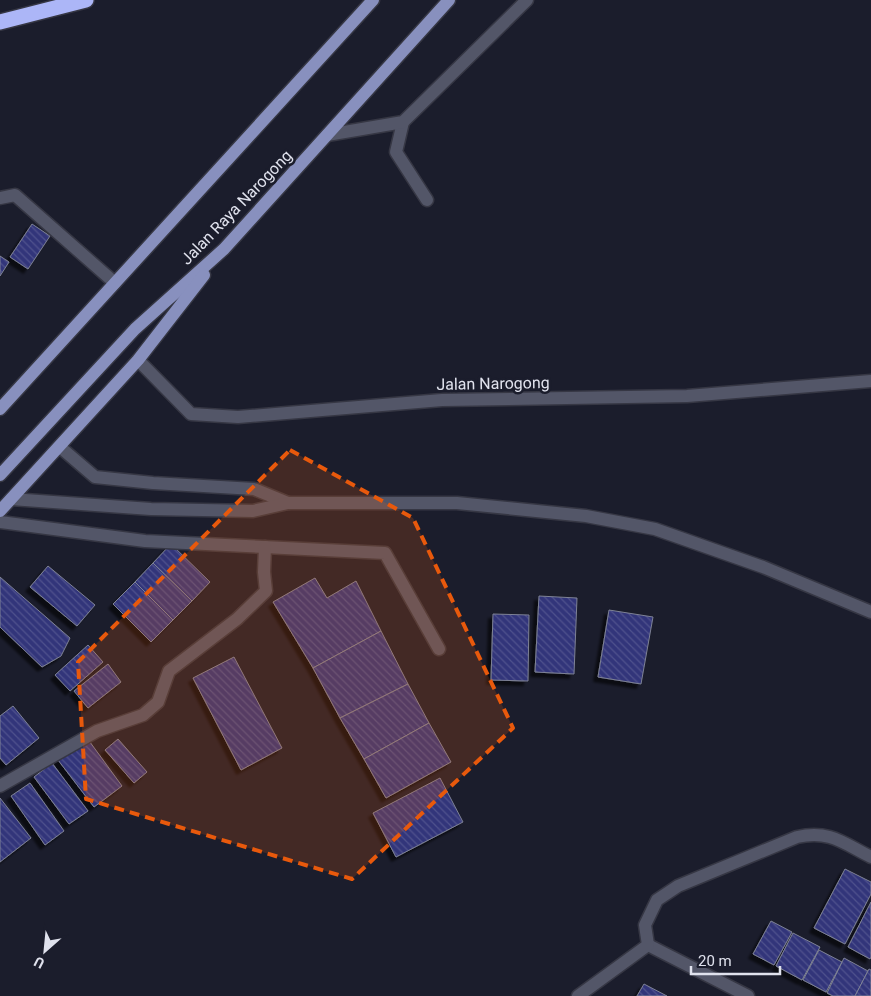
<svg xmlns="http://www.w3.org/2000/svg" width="871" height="996" viewBox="0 0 871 996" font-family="Roboto,sans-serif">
  <defs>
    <pattern id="building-back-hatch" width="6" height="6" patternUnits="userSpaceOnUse" patternTransform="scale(1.25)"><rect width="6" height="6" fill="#32357a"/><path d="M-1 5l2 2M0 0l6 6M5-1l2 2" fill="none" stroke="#4f528d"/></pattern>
    <filter id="shadow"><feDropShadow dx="-4.5" dy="4.5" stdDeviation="1" flood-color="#0009"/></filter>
  </defs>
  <rect width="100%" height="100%" fill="#1b1d2c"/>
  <g fill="url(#building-back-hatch)" stroke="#7e8295" filter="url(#shadow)">
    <polygon points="32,224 50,236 28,269 10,257"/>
    <polygon points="0,256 9,262 0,276"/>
    <polygon points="171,544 210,582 192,601 153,563"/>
    <polygon points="153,563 192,601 173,620 135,582"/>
    <polygon points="48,566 95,605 77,626 30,587"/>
    <polygon points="0,577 70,638 61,656 42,667 0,627"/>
    <polygon points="315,578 327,598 356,581 381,631 313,668 273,602"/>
    <polygon points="135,582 173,620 151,642 113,604"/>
    <polygon points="539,596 577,598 574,674 535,672"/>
    <polygon points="609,610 653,617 641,684 598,677"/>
    <polygon points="493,614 529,615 528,681 491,680"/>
    <polygon points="381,631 408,684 340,718 313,668"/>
    <polygon points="88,645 103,662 70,691 55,675"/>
    <polygon points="234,657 282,748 241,770 193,678"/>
    <polygon points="108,664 121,682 88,708 74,691"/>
    <polygon points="408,684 429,723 364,759 340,718"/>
    <polygon points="13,706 39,738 6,765 0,758 0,716"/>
    <polygon points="429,723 451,762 386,798 364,759"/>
    <polygon points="87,738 122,786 94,807 58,760"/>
    <polygon points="118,739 147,772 134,783 105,750"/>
    <polygon points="52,763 88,811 69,824 34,777"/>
    <polygon points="440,778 463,822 396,857 373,813"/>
    <polygon points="30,783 64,831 45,845 11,796"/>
    <polygon points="0,798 31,838 0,862"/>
    <polygon points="845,869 871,882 871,894 845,944 814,928"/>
    <polygon points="871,902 871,957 870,959 848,947"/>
    <polygon points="771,921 792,932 774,965 753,954"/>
    <polygon points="793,933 820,947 802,980 776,966"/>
    <polygon points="819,950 842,962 826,992 803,980"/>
    <polygon points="844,958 868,971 855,996 833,996 827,993"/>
    <polygon points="869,969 871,970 871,996 855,996"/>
    <polygon points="644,984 667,996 637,996"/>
  </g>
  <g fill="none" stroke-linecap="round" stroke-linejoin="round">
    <g stroke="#363744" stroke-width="15">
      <polyline id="lane" points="0,198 15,195 115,283"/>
    </g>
    <g stroke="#363744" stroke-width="15">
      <g id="street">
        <polyline points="403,122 396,152 427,200"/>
        <polyline points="327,135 403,122 527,0"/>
        <polyline points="138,360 191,414 238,417 442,400 687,396 871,381"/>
        <polyline points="0,522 145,541 385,553 439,649"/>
        <polyline points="0,786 97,731 143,715 158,702 169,671 237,619 266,591 264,572 265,547"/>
        <polyline points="648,945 748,996"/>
        <path d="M578,996l70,-51 -3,-20 12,-25 21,-14 119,-49c33,-7 46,6 74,20"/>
      </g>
    </g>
    <g stroke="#363744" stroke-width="15">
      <g id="secondary">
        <polyline points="60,447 95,477 153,483 254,489 288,503"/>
        <polyline points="11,499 151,509 253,511 288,503 457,503 586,516 655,529 763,567 871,612"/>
      </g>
    </g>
    <g stroke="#363744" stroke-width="15">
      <g id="primary">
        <polyline points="0,409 373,0"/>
        <polyline points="0,475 135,329 224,249 449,0"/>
        <polyline points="0,511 138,360 204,275"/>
      </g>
    </g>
    <g stroke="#363744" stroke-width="18">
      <polyline id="highway" points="0,22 86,0"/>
    </g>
    <use href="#lane" stroke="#535668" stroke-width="12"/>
    <use href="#street" stroke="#535668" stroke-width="12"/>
    <use href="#secondary" stroke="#535668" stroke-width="12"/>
    <use href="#primary" stroke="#8890be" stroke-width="12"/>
    <use href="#highway" stroke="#acb6f7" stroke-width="15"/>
  </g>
  <path fill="#e8590c" fill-opacity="0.2" stroke="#e8590c" stroke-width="4" stroke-dasharray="10 6" stroke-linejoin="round" d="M290,450l123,68 100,210 -161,151 -266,-80 -8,-137z"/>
  <g text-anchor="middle" stroke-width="5" stroke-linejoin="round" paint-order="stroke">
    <g font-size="16" fill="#e0e2ed" stroke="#1b1d2c">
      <text transform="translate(236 207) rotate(-46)" y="6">Jalan Raya Narogong</text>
      <text transform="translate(493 383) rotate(-1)" y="6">Jalan Narogong</text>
    </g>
  </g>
  <g transform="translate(45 951) rotate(207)" stroke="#1b1d2c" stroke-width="4" paint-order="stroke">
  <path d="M0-4L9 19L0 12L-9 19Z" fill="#e0e2ed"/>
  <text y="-8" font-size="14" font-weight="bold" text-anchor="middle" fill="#e0e2ed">U</text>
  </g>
  <path d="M691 966v8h89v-8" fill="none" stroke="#e0e2ed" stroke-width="2.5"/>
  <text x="698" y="966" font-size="15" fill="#e0e2ed" stroke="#1b1d2c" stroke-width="4" paint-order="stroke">20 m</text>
</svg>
